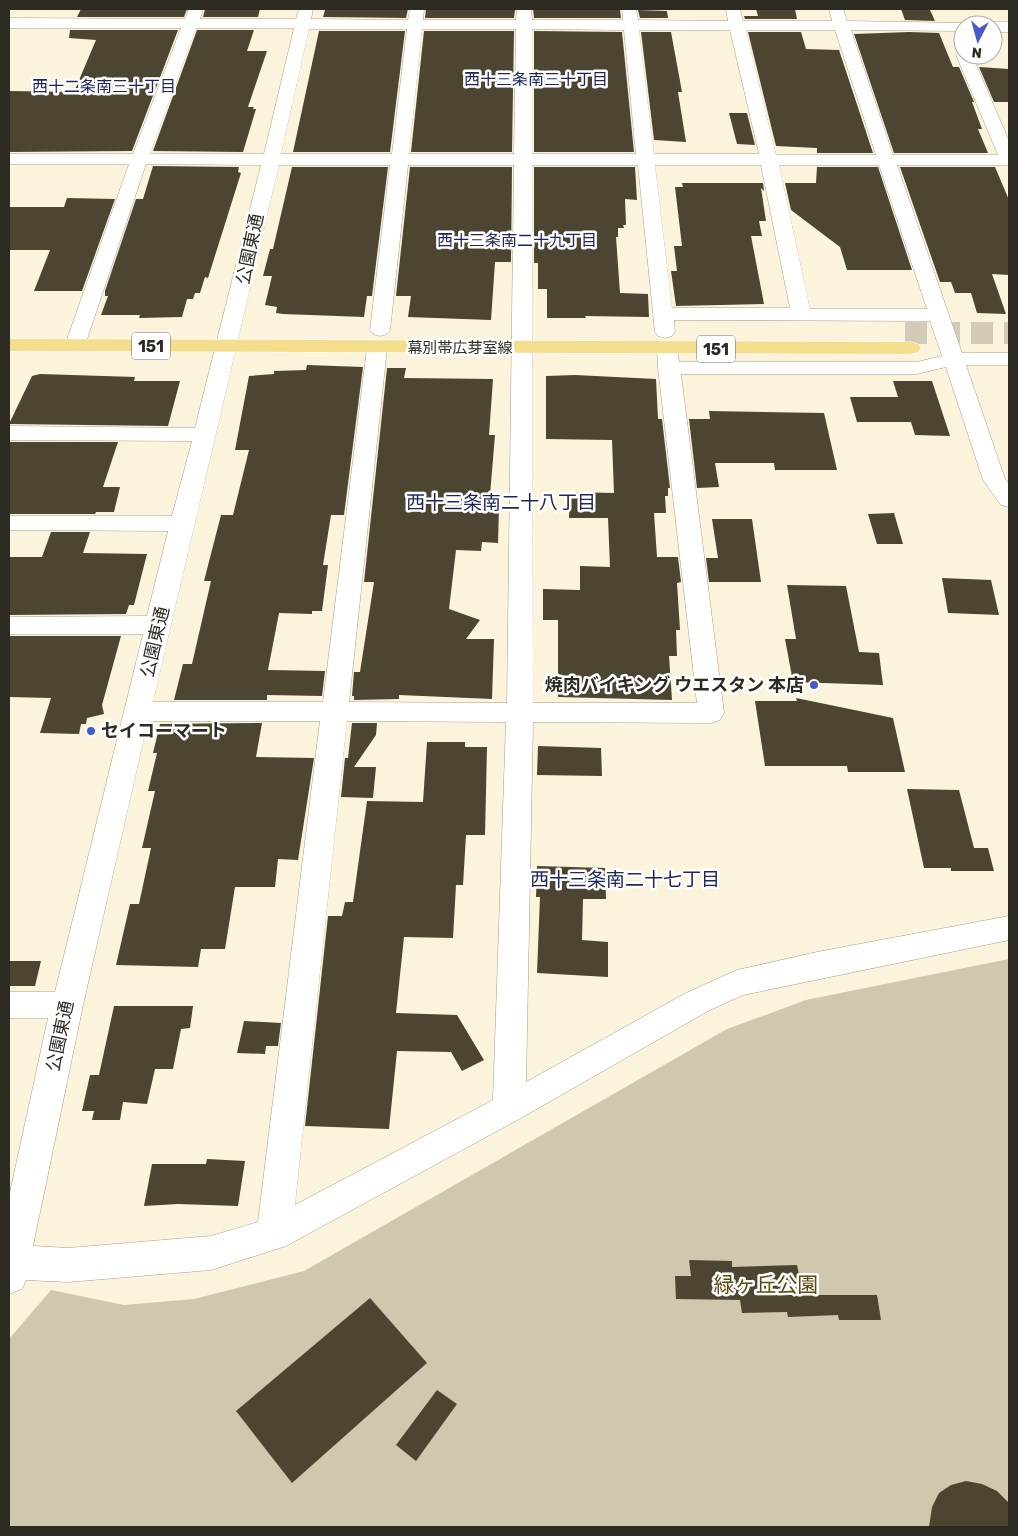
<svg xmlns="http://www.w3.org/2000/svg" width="1018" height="1536" viewBox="0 0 1018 1536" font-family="Rubik,'Noto Sans JP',sans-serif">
  <rect width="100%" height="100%" fill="#fbf3dc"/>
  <polygon fill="#cfc7ae" points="1009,959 1009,1527 9,1527 9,1339 51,1290 124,1305 194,1299 304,1271 727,1029 806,1000"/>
  <g fill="#4b4532">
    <polygon points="81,9 187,9 184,17 77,17"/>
    <polygon points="205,9 260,9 258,17 203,17"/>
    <polygon points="331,9 408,9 406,18 323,17 325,10"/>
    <polygon points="426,9 487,9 515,10 514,18 425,18"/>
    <polygon points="533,9 616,9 620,10 621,18 534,18"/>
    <polygon points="756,9 795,9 797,19 745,19 744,16 758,16"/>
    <polygon points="901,9 930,10 935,21 905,20"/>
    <polygon points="638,10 667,11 668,18 640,18"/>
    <polygon points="70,30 178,30 132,151 9,152 9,91 74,92 96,40 69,38"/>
    <polygon points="197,30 254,30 247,51 267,51 248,107 254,107 253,109 256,109 243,152 153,151"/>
    <polygon points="319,31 405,31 390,152 293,152"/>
    <polygon points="424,31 514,31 512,152 411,152"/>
    <polygon points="534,31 622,32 634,152 534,152"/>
    <polygon points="641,32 671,32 682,92 678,92 686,142 654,140"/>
    <polygon points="748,32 801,32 806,49 839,50 873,153 817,153 817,148 776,146"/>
    <polygon points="909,32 939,33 953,67 959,67 974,102 972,102 982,129 978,129 988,153 894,153 854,34"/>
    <polygon points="979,67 1009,69 1009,102 994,102"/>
    <polygon points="729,113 747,113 755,145 737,144"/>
    <polygon points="153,166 239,167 238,172 241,173 208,278 205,277 200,293 195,293 193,299 187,299 182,317 139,318 140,315 101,315 108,296 105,296 105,291 136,199 143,199"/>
    <polygon points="292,167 388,167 372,296 367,296 364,317 283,314 276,313 277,307 265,305 272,276 263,276 270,249 273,249"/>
    <polygon points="410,167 512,167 511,262 495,262 491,320 408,317 411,296 396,296"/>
    <polygon points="534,167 635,167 637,200 625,199 626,225 623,225 624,228 618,228 618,237 616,237 620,293 648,294 649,317 585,316 586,318 547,318 547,289 538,289 538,263 534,263"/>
    <polygon points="817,167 878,167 912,270 847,270 840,247 791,210 785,183 816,183"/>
    <polygon points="900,167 995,167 1009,200 1009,275 992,274 1006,314 977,313 971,293 955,293 951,282 940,282"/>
    <polygon points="682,183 763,183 764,191 761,188 766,221 759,221 762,236 751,236 764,304 676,306 671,271 677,271 674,246 682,246 675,187 683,187"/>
    <polygon points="67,198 115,199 82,291 34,291 50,250 9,250 9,207 64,207"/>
    <polygon points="307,365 363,367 344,515 331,515 323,565 328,565 322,611 312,611 312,614 279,613 268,670 325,671 322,696 267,695 267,700 174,700 183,664 192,664 211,581 204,581 221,515 233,515 249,450 235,450 249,376 274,374 274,371 306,370"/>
    <polygon points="387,368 406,368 404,378 493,379 489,435 495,435 489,507 499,507 498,543 482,542 481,551 456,550 449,609 480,620 466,639 494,639 492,699 399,695 399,699 354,700 354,696 352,696 354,672 360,672 374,582 364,582"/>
    <polygon points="40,374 135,377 134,381 180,381 168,426 9,424 32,376"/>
    <polygon points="575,375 656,379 658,419 662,419 670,488 668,488 668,496 665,496 666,513 654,513 657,557 678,557 681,582 677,583 680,630 676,630 677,656 669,656 672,700 558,697 558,620 543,620 543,589 580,590 580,566 610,567 608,518 569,518 570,492 614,493 612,440 546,439 546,376"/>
    <polygon points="893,381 932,381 950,436 915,435 911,422 857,422 850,397 898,397"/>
    <polygon points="709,411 824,413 837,470 775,470 774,463 715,463 719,487 697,488 689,419 710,419"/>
    <polygon points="9,442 118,442 103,487 120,487 114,512 96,512 95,514 9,514"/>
    <polygon points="894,513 903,544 877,544 868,514"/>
    <polygon points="712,519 752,519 761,582 709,582 706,558 718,558"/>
    <polygon points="51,532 90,532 83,553 147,554 134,605 129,605 126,614 9,615 9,557 42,557"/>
    <polygon points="942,578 991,580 999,615 948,613"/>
    <polygon points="787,585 846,586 859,652 879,653 883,685 793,682 785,639 796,639"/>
    <polygon points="9,636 121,636 102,705 104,714 87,718 86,724 81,724 79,734 40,733 51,698 9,697"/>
    <polygon points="796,698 893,718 905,772 848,772 847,766 765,766 755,701 797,701"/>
    <polygon points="262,723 256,757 314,758 298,860 278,859 275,887 235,887 225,949 201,949 198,967 116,965 130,904 139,904 151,848 142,848 155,791 148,791 157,753 153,753 160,724"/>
    <polygon points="352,723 377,723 376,735 354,767 376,767 373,798 341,797 345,758 348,758"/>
    <polygon points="427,742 465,742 465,747 487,747 485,835 466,835 463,885 456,885 453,938 404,937 396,1013 457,1015 484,1060 462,1071 451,1052 397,1051 389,1129 305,1126 328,916 342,916 345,902 353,902 367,801 423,802"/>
    <polygon points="538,746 601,748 602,776 537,775"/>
    <polygon points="907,789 959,790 974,848 988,848 994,871 951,871 951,868 924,868"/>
    <polygon points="537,866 605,868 606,899 583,899 582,940 608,942 608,977 537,973 540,897 536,897"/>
    <polygon points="9,961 41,961 35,986 9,986"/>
    <polygon points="114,1006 193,1006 190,1028 181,1029 173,1069 155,1069 147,1104 123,1102 120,1120 92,1120 94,1111 82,1111 90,1075 99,1075"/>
    <polygon points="244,1021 281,1023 278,1046 266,1046 265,1054 237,1053"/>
    <polygon points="207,1159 245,1161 238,1206 178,1204 144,1206 152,1164 206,1164"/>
    <polygon points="689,1260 732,1261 732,1267 797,1265 799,1275 808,1275 811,1295 877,1295 881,1320 839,1320 838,1315 788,1317 787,1312 742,1313 740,1300 676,1299 675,1276 691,1276"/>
    <polygon points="370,1298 427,1363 292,1483 236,1411"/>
    <polygon points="437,1390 457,1404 416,1461 396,1445"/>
    <polygon points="966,1481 982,1484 997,1491 1009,1503 1009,1527 929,1527 932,1507 939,1493 951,1485"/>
  </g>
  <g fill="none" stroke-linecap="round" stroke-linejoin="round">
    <polyline stroke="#d2cbb7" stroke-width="22" stroke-dasharray="22 11" stroke-linecap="butt" points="905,333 1009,333"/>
    <g stroke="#a69f89" stroke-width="1">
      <g id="minor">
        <path d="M189,9h14l-3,10h96l3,-10h14l-2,10 97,1 2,-11h14l-1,11h93l1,-11h14l1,11h91l-1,-11h14l2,11 90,1 -2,-12h14l3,12h89l-3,-12h14l4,12 121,2 2,2h-7v6l-112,-1 42,125h105l-42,-100 7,-4v4h9l37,86v24h-112l65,188h47v12h-43l39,114 4,5v23l-8,-2 -18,-25 -37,-113 -29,7h-236l43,339 -4,7 -9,3 -178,-1 -7,360 160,-89 51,-23 80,-18 192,-36v24l-266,55 -35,16 -187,107 -235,128 -75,24 -143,12 -42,-2 -4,9 -13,5v-97l39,-179h-39v-26h46l88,-358h-134v-17l138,-1 21,-85 -159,-1v-14h163l20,-75 -183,-1v-14l186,2 66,-263 -115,-1 -61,181 -3,4 -7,2 -7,-2 -3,-4 64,-181h-120v-10h124l48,-126h-172v-10l176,1zM196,28h98l-30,126h-114zM309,29h98l-15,125h-111zM422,29h94l-2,125h-105zM532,29l92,1 12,124h-104zM639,30h91l29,124h-105zM746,30h89l41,125h-100zM279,165h111l-20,165 3,4 7,2 7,-2 3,-4 18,-165h106l-7,538 -158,-1 38,-354 -3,-4 -7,-2 -7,2 -3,4 -44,354h-170zM532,165h106l17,167 3,4 7,2 7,-2 3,-4 -1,-12 256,1 12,35 -25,6h-238l-2,-13 -3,-4 -7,-2 -7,2 -3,4 1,19 39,335h-164zM655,165h106l29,143h-118zM779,165h100l48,144h-117zM148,721h172l-62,501 -47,14 -143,12 -35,-2 50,-241zM347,721l159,1 -13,378 -198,105z"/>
        <polygon points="993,22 1009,22 1009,32 993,32 993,25 987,25"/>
      </g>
    </g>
    <g stroke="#fff" stroke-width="1">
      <polygon id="major" points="9,339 911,342 918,344 921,348 918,352 911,354 9,351"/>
    </g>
    <use href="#minor" fill="#fff" fill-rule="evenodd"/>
    <use href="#major" fill="#f5dd8e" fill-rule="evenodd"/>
  </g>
  <g fill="#4759ce" stroke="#fff" stroke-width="2">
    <circle cx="814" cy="685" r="5"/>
    <circle cx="91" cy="731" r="5"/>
  </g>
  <g text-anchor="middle" stroke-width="5" stroke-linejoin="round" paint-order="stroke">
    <g font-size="15" fill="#2d2a21" stroke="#fff">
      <text x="460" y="353">幕別帯広芽室線</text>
    </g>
    <g font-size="16" fill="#1c255d" stroke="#fff">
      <text x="536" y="85">西十三条南三十丁目</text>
      <text x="104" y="92">西十二条南三十丁目</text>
      <text x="517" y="246">西十三条南二十九丁目</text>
    </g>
    <g fill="#fff" stroke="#6c6a64" stroke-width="1">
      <rect x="132" y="332.5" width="38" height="27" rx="4"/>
      <rect x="697" y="335.5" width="38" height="27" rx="4"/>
    </g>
    <g font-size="16" font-weight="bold" fill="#2d2a21">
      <text x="151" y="352">151</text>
      <text x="716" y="355">151</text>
    </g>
    <g font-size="18" fill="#2d2a21" stroke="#fff">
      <text transform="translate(250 249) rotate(-78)" y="6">公園東通</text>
      <text transform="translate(155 642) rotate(-77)" y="6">公園東通</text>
      <text transform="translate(60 1036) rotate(-78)" y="6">公園東通</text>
    </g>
    <g font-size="18" font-weight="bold" fill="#2d2a21" stroke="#fff" text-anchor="end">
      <text x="804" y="691">焼肉バイキング ウエスタン 本店</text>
      <text x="101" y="737" text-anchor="start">セイコーマート</text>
    </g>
    <g font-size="19" fill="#1c255d" stroke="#fff">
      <text x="501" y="509">西十三条南二十八丁目</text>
      <text x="625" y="886">西十三条南二十七丁目</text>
    </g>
    <g font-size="21" fill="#5c4b0f" stroke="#fff">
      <text x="766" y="1292">緑ヶ丘公園</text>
    </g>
  </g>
  <rect width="1018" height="1536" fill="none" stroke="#2d2a21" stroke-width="20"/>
  <g transform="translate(978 40) rotate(186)"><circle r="24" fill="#ffffff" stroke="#abaaa6"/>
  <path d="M0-4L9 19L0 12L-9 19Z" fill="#4759ce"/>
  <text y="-8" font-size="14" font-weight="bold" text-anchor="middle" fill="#2d2a21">N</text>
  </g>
</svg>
